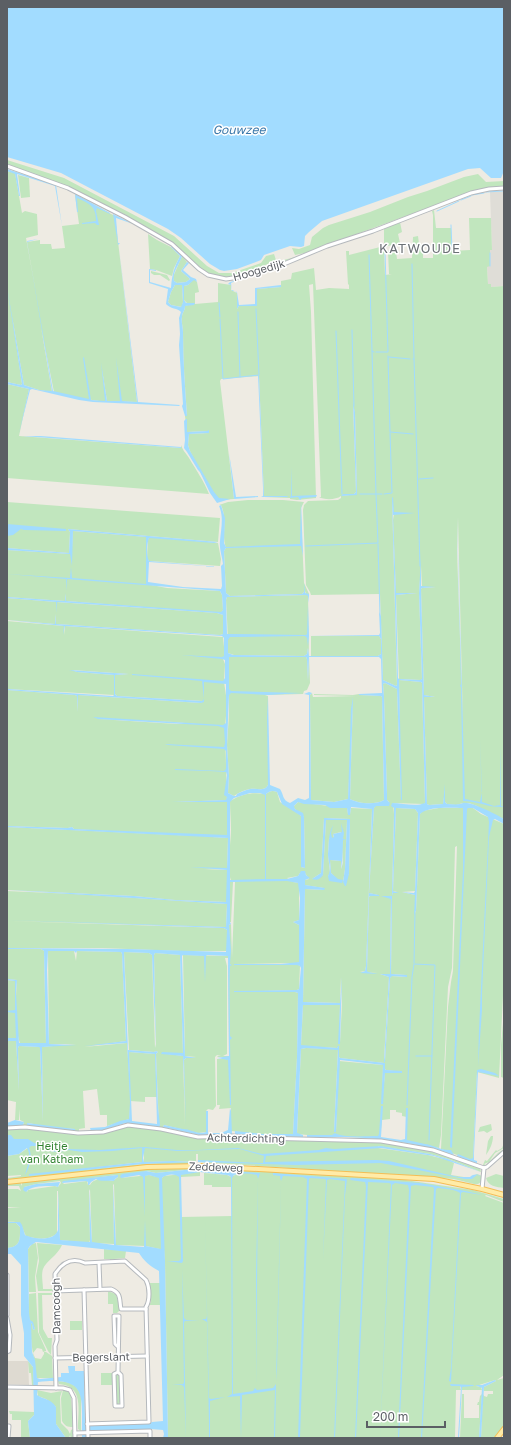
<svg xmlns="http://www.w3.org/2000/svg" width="511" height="1445" viewBox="0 0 511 1445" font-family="'Golos Text',sans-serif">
  <rect width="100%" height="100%" fill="#eeebe3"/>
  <polygon fill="#dfddd7" points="504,191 504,286 491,287 488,284 487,266 490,266 490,250 492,249 490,192"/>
  <polygon fill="#dedad1" points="7,1361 28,1361 29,1385 7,1384"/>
  <g fill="#c1e6be" fill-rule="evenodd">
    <polygon points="7,160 64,178 174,236 207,266 219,273 232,273 261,263 266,256 274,254 276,260 249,273 229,278 208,274 170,241 62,185 46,178 7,166"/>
    <polygon points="7,171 15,173 22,213 25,211 37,214 38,235 26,238 36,293 27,242 40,240 40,244 51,244 52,249 65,248 62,226 79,224 75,195 115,216 137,402 107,401 102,369 106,402 79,398 54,392 41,327 52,392 39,390 24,385 12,316 22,384 21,385 7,382"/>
    <polygon points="478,174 486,182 504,181 504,187 488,188 406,216 305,253 295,255 292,248 299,249 310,245 312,237 323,228 329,225 370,212 408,197 427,191 464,177"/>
    <polygon points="18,175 29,178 30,197 21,198"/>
    <path d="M434,210l2,18h15l1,23 18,-1 -1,-32h22l1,32h-2v16l-3,1 1,17h3v3l13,-1v533l-19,-8 -8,-5 -8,-3h-6l-7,2 -9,-1 -2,-2v-12l-2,14 -14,1 -2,-1 -3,-107h11l-11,-2 -3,-106 1,-1 14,-1h-14l-1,-21 -2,27 3,86 -1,1 -22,-1 -3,-84 21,-2h-21v-1l-3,-72 1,-6 -2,-16 5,187 -1,1 -13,-6 -3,-86 -69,1 -1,-3 -4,-7 -3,-75 1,-5 4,-4 30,-1 3,-2v-2c-5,4 -17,4 -22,1h2l-8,-213 -4,1 2,27 5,186 -19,2 -7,-1v-1l-26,-1 -5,-121 -38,3 -1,2 14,118 -12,1 -4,2 -18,-30 -10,-21 -2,-6 1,-11 20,-1 -2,-2 -20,1 -2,-16 2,-1c-2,-27 -4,-55 -4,-83 0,-5 -2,-10 -1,-15 0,-4 3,-6 3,-11l9,-3h-7l-3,-3v-14l4,-1 6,-6 3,3 2,10 -4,1v11l23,-2v-19l13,2v5l6,3v16l2,-3h18l-1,-17 25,-2v-6l10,-2 1,-6 22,-5 2,22 13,-2 20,1v-4l-1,-1 -2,-33h3v4l35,-9v-17l16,-7 2,10 -4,2 2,9 -16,4 1,28 7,-1h-3l-1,-23h8l1,8 15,-1 1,-21 5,-1 1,8 4,1v13h10v-43l-1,-4zM353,406l2,6 2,82 -15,2 1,-2h11l2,-2zM458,517l5,209 -6,-175z"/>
    <polygon points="148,234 157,240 171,247 180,256 174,268 172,276 156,270 150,269"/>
    <polygon points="182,256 187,262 181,271 190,279 186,282 177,283 174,281 173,277"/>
    <polygon points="299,256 256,271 280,261"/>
    <polygon points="151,271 167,275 170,280 169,281 160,275 154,275 151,273"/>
    <polygon points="175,285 182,285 183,302 182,307 171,305 168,302 171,292"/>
    <path d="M7,384l22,5 -10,47 162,12v-3c2,6 5,8 8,13 7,12 15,23 20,36l-202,-16z"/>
    <path d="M248,500h35l21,2 -3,6v6l3,69 5,11h-3l-1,-3 -3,3 -72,2 -4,-3 -2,-42 2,-3c-5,-14 2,-28 -5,-43h-2l9,-3z"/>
    <polygon points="7,502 220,518 218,542 68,529 70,532 69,553 7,548"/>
    <polygon points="73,531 147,537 146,584 167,588 220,591 222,595 223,610 221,613 66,601 66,594 65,601 7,597 7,550 71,554 71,563"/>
    <polygon points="149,537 218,543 221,559 220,566 149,561 147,558 148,540"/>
    <path d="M308,595l1,61 -1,-8 -1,6 -3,2 -70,-1 -6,-2c0,-18 -1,-35 -2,-53l1,-3z"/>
    <polygon points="7,598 56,602 56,603 56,602 217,613 223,615 223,634 220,635 56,624 56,614 55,624 7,620"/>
    <path d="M7,621l57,5v9l1,-9 158,11 2,20 -2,2 2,5 -1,18 3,20 -2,27 2,71 -51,2h51l1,33c-6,2 -11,-1 -16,2l16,1 -1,30 -23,1 23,1v32l-52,-2 -41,-4 -127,-6v-63l190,9 -123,-7 -2,-2 -4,1 -61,-2v-136l68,5 2,1 1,16v-17l123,8 2,-2 -86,-5 -2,-2v-19l14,-1 -57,-4 5,2 37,3v20l-107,-6zM98,719l76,3 22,2h-19z"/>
    <polygon points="311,636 379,636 381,639 381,654 378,656 311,656"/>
    <path d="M229,657h77l1,2 1,22 1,-24 1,26 -3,7 -3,1 -1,3 -38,1 3,1v89c-4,7 -11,3 -18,4 -6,1 -12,4 -16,7l-6,-3 1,-17 -2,-31 2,-31z"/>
    <path d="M399,680l22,2 1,1 3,120 -1,1 -31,-1 1,11 -2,81 1,-2 4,-1 -4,-1 3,-83 19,1 3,4 -3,78 -13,1 13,3v18l1,-2 4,-97 2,-3 17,-3h34l8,6 23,10v151l-5,103 -22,-6 -4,89 -32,-12 7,-142 3,-25 2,-11 4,-125 -2,1 -3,121 -4,19 -7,148 -2,13 -33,-6 1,-25 -5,-1v-3l-6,-1v-2h-6v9l-8,1 -2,18 -62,-2 -21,-2 4,-85 5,-1 32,1 -4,83h2l3,-71 44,4 -1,39 3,-31 17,-1 -16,-2 -1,-1v-5l-1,-1 -44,-5 -1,-1v-11l-2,2 -36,-2 2,-41h37l-1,38h1l2,-39 -1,-27 -1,26 -37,-1 2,-113 19,1v-2l-20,-3 1,-5 4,-1 -4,-6h-5l-2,3 -11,2 6,4 6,1v37l-6,2 6,3v37l-2,1 -63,1h63l3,2 -1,23 -2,1 -63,2h61l3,1 -1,64 -4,77h-31l-31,-3v-23l-12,1 1,-4h-3v-46h12v-2h-12l1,-1h3l-4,-1 -2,2 1,49 -3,4 -5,-1 -2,2v21l-8,1 -34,-8 -1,2h-4l-3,-73 2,-2 -2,-1 -2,1 -25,-2 -5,-98 25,1 3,2 3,93 1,-4 -2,-89 1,-2 25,2v1l3,98 -22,-1 22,3 2,70 -1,-66 2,-2 10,-1 -11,-1 -2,-101 45,1v2h-3l2,8v88l-4,2h6l-1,-91h3l-1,-1c0,-13 -1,-26 -1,-39l2,-1 1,34 3,-76h-2l-2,40h-1v-40h2c-6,-8 -1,-41 -1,-52 0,-10 -1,-19 -1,-29 12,-7 21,-9 36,-7 4,-3 6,-4 11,-2l3,10 19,12 2,2v51l4,1 -1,-51 -10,-9v-2l4,-4 46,6h3l1,6h2l1,-6 21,1 -6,157 -1,5 -5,1 18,1 -11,-1v-1l2,-74 1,-1h8v-1l-9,-2 5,-85 1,-2h14v-4l-2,-2v-6l-3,-98 -1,-12 2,-1 12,6 4,111zM324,818l26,1 -1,55 -6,8 2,-13 2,-49 -21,-1 -3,56 -11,4 9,-6zM341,832l2,31 -2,6v-8l-11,-1 1,13 7,7 -10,-4 2,-3 -2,-19 1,-16h5l-1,-4zM383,896h9l-1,78 15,1v2l-15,-1 -1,2 -5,83 -1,-3 5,-81 -9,-3h10l1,-76z"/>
    <path d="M312,693l1,4h2l41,-1 -42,-1v-1l39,1 6,-1 1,1 21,1 1,1 2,103c-8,5 -25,4 -34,-1l3,-102 -5,102 -14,3 -23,-2 -1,-105z"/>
    <polygon points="7,891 74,894 227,904 226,927 8,921 224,928 227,930 227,951 181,951 102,948 7,948"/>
    <polygon points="7,949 41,949 44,951 46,1044 20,1044 16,1028 16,1038 7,1038 7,1012 15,1012 17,980 7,979"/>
    <path d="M48,951h26l2,10 1,-10 44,1 1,2 4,87 -42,6 43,-4c1,21 5,56 2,76 -7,2 -14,5 -22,7v-11h-7l-3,-26 -14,2 2,37 -6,1v2l-4,1v-3l-28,-2 -18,-4h-2v3l-4,-1 1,-3 -4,-2v-11l-1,11h-4l1,-18 -9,-2v-59h9l3,50 -1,-43 1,-2 21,1v1l3,74 -1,-75 34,-3h-27z"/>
    <polygon points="7,980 15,981 15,1011 7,1011"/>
    <polygon points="504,1011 504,1078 501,1077 501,1045"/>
    <polygon points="129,1052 155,1054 157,1097 145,1097 145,1102 130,1101"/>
    <polygon points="491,1124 492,1130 487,1133 484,1131 478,1132 480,1127"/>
    <path d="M124,1126l33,3 53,10 11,-2 156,4 63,12 37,14 3,1 1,4 -33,-13 -18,-5 -52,-8v2l50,7 20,5 6,3 -3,12 19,3 7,-4 5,2 -1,6 -3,2h-4l-20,-5 -42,-3 -214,-14v-8h-2v10l-52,2 -137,14v-2l14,-2v-1l-14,1v-20l12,-2 9,-6 -21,-2v-16l15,-2 45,6 33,-1zM143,1148l1,1v13l51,-1 -52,3 -114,11 113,-13z"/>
    <path d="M491,1136h2c0,7 -3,13 -7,19l2,-14z"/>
    <polygon points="504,1143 504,1148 495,1153 489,1162 484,1164 486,1165 498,1153 504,1149 504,1151 488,1166 483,1165 485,1160 487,1161 496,1150 497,1151 502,1148"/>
    <path d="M190,1167l4,2 -38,4 -9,-2 -26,7 28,-3 13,3 2,-2 36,-4v4l-19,1v40l51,-1 -1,-29h-19v-2h-8v-12l23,2 4,2 6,-3 1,-3 -38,-1 6,-3 199,13 68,10 31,9v3l-18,-7 -1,1 19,7v172l-7,5 7,-2 -1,39h1v9l-10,12h-13l2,-44 1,2 3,1 1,-3h5v-3h-9v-4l12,-6 -1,-1 -19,6 5,1 1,3h-20v-5l-5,1h3l1,4h-5l-1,48h-287l-3,-177 -1,-11 -18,-4 -30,-1 -2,-60 -1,-1 1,60 -22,-1v-1l-2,-53 -1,2 1,49 -1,3 -29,-3 -2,-49h-1v42c-8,8 -21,6 -31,3 -6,-12 -3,-15 -19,-14v-14l14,-1h-14v-18h11l3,2 -2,-5h-12v-3l13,-1 2,4v-4l122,-13zM117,1175l1,2 -5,4c-8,-2 -19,-4 -23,4h-2l-1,-4 -23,3 -2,-2zM60,1181l1,2 -3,4 -3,-1 -27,4 -1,2 -3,-5 12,-3z"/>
    <path d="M496,1174l8,2v12c-8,-1 -16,-2 -18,-10z"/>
    <path d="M7,1223h9l4,4c0,12 1,20 -13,21z"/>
    <polygon points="36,1243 38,1258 35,1277 36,1292 29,1292 28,1249 32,1244"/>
    <path d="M37,1243l25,2c-4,10 -16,16 -19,24 -2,6 0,14 0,20h10v2h-15l-2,-15 3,-15z"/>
    <polygon points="104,1249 126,1251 125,1258 114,1259 110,1260 110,1259 104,1259"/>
    <polygon points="149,1283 160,1283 160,1305 149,1305 151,1302"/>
    <path d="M108,1292c12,0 9,10 12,18l-3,3h-4v-9h-5z"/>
    <path d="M36,1293l2,39 8,18v1l-3,1 -1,-3 -5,-1 -4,5 2,5 6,1 3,-5v-2h2l6,4 1,22h-16l-1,-2c-1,-18 -7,-35 -5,-53l1,1 1,6 2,-1c-1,-3 -3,-5 -5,-8 -3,-8 -1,-19 -1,-27z"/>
    <polygon points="38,1293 53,1293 53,1295 42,1295 43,1329 48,1338 52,1338 51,1355 48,1351 39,1333"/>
    <rect x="70" y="1321" width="12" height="9"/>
    <polygon points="28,1361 33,1367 34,1386 32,1385 31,1373 29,1373"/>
    <polygon points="101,1373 115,1373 114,1385 101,1385"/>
    <polygon points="118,1374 120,1376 120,1402 118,1405 116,1403 115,1376"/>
    <path d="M58,1381c12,1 19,3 23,15v35l-3,-2c0,-19 6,-43 -19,-45z"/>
    <polygon points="37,1390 51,1393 62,1391 60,1397 61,1423 68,1430 70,1434 71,1430 73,1429 73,1438 71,1438 70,1435 69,1438 66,1438 56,1424 56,1407 46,1399 38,1396"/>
    <path d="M63,1390l6,2 2,4 2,31c-6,0 -8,-1 -11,-6l-1,-23z"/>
    <polygon points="462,1394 464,1394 464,1418 479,1418 479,1405 477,1405 478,1402 479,1402 480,1396 482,1394 479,1438 460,1438"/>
    <polygon points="9,1411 34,1412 34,1415 28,1421 30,1438 21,1438 21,1420 12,1420 12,1414 10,1414"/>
  </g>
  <g fill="#a2dcff" fill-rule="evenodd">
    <polygon points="7,7 504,7 504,171 501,178 491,178 480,168 468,169 322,221 309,232 305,236 304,246 301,247 290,246 264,255 261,260 237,269 224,271 220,270 210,264 181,238 168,229 61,173 7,157"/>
    <polygon points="7,169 56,185 62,226 55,186 17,174 20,196 19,196 15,174 7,171"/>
    <path d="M75,194l35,19v1l-13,-6 -1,3 3,14h-2l-2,-2 -13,1v-1l14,-2c0,-15 -6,-17 -19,-23l1,14h-1z"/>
    <polygon points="113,214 133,224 116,218 118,243 120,243 118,245"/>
    <polygon points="38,239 27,242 53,391 89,399 83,358 84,357 91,400 105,401 101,362 107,401 120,401 116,357 122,401 137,402 119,248 138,402 180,405 179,406 93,402 79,400 32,389 30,390 19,433 29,389 7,384 7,382 21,385 22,384 7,287 24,385 39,390 52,391 27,241"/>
    <path d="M172,246l10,10c-2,8 -10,16 -8,25l3,2 9,-1 4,-3 -9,-8 6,-9 2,1 -6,7 8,7 5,2 1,3 -3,-2 -6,5 -4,1v14l2,3h9l-1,2 -9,1c0,5 -3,7 -3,11 -1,5 1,10 1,15 0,28 2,56 4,84h-2l-3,-10 1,-2 -4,-59 1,-11 -1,-16 2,-6c-3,-4 -11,-3 -15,-8l2,-15 -19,-6v-14l7,1v1l-6,-1v12l21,6c1,-14 3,-20 9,-32l-9,-9zM175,285h7l1,17 -2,5 -10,-2 -3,-3 3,-10z"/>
    <polygon points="238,280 231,283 232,290 237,292 239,305 255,304 255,288 281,285 281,287 257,289 257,306 239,306 237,309 237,293 235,291 232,291 231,285 228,284 230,282"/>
    <polygon points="258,375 259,376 264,496 287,496 288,497 261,497 263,496 263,488"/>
    <polygon points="353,402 355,412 357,495 341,496 343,494 354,494 356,492"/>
    <polygon points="186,419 187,419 187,432 207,431 209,430 209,433 189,434 188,445 190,451 214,492 219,498 230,499 217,503 210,493 200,472 198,470 187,452 184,448 185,440 184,421"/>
    <polygon points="23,436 41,436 181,447 181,448"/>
    <polygon points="229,453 236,497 258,496 258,497 234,499"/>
    <polygon points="291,467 292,496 317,495 316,497 302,498 300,500 298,497 290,498 291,495"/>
    <path d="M393,497l1,15 21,1 -22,2 3,77v1h21l-21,2 2,83 1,1 21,1 2,-1 -3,-86 2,-35v28l15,1 -14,1 -1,1 3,106 11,2h-11l3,107 2,1 14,-1 2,-20v18l2,2c4,0 9,1 13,0 1,0 2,-1 3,-1 8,-2 34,12 41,16v5l-9,-5 -2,1 -4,17 -7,156v17l-4,57 1,-37 10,-208 -1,-5 -15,-9h-5l-1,1 -15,339 -2,-1 13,-277v-62c-11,0 -35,-2 -43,6l-4,97 -2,4 1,-20 -13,-3 12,1 1,-2 3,-78 -3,-4 -19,-1 -3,83 6,2h-6l-1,3 -1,78 16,1v2l-15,-1 -2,2 -5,84h-1l5,-85 -9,-3h10l1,-75 -10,-3h11l2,-82v-6l-3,-2 1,-3c10,0 24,4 33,0l-3,-120 -1,-1 -22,-2 3,120h-1l-4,-111 -12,-6 -2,1 1,12 3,98v6l3,3 -1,3h-13l-2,2 -5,85 10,2v1h-9l-1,1 -2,74 1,1 10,2 -18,-1 5,-2 1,-5 6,-157 -21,-2 -1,8h-2l-1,-7h-17l-5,-3 -21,-1 -6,-2 -4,4 1,3 8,4 1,4 1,51 -4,-1v-51l-19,-12 -5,-12c-5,-2 -7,-1 -11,2v85h21l11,-3 3,-5h4l1,4 4,3 -5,2v5l20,3 -1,2 -19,-1 -2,113 37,1 2,-26 -2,67h-2l2,-39h-37l-2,40 36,3 1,-2h1v11l1,1 45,5v6l1,1 16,1v2h-17l-2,31h-2l2,-39 -43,-5 -4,72h-2l4,-82 -32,-2 -5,1 -4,84 6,2v2l-42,-1 -26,-2v-3l27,3h31l4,-77 1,-64 -3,-1h-61v-1l63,-1 2,-1 2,-21 -1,-2 -3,-1h-63v-1h47l18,-2v-37l-6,-3 6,-2 1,-22 -2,-15 -11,-2 -54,1h-3v40l1,2 -2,1 2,26 -1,13 2,1 -2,1c-1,24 0,46 0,70l2,2 -2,2 1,65h-1l-2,-45 -11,-2 12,-2 -1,-100 -21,-1 -1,1 -1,26 -1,-26 -21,-1 -1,1 3,100 11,2h-10l-2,2 2,66 -3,-70 -22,-2 1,-2 21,1 -3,-97v-1l-25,-2 -1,2 2,94 -4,-94 -3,-2 -25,-1 4,98 26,2 2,-1 2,1 -2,2 2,53 2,18 -1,2 -34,-4 -20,7 -14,1 -1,-3 15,-1 15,-6 9,-2 1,-17 -3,-59 -43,3 42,-5 -4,-87 -1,-2 -44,-1 -1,2 -2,-2h-26l-1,19 2,74 28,1 -35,2 1,75 -3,-74 -1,-1 -20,-1 -1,2 1,43 -3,-50h-9v-3h9l-1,-25 -8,-1v-1l8,-1v-29l-8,-1v-1l10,1 -1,13 3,50h27l-2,-92 -3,-2h-34v-1l121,1 98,3 1,-22 -3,-2 -217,-8 219,7 1,-23 -220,-14 127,6 41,4 51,2 1,-32 -37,-3 37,1 1,-30 -221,-11v-1l61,2 4,-1 2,2 153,6v-33h-56l55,-2 1,-3 -3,-2 3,-20 -1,-3 -16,-1 -35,-1v-1l49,2 2,-2v-18l-2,-2 -56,-4 -3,-1 59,3 1,-4 -1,-15 -6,-2 -120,-7 -5,-2 130,8 3,-2v-39l-22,-2v20l-3,1 -123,-8v17l-1,-16 -2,-1 -68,-5v-1l106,7 1,-1v-20l-37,-3 -8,-2 60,4 -14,1v19l2,2 85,5 2,-2 -2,-18 -70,-6v-1l91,7 2,-3v-18l-3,-1 -41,-4 41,2 2,-1v-18l-2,-2 -157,-10 -2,9 1,-9 -57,-6 48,4 1,-10v10l164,11 3,-1v-19l-6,-2 -160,-11 -1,11v-11l-49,-4v-1l58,4 1,-8v8l155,11 2,-2 -1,-15 -2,-4 -153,-12 -1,12v-12l-59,-5 63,4 1,-11 1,11 74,6v-47l-73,-6 -1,35 -2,-12 -63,-4v-2l62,5 1,-21 -2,-3 150,13 -4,1 -65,-5c-2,5 -3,17 0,23l71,6 -71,-5 -1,20 35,5 38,2 1,-3 -1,-20 2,-2c-1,-8 -4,-16 -3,-23 1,-12 4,-24 -1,-35l2,-1 4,13 -1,25 2,4 74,-3 1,-43 2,55 -2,-10 -75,2 -2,3 2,42 4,3 72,-2 2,-2v-9l1,10 4,1v9l-1,-7 -2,-1 -79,2 -1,3 1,34 79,1 1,-1 1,-29 1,31 70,-1 1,-2 -1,-21 2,4 2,64 13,6 1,-1v-6l-5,-181zM305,636l2,2 1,8 1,-10h70l2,3v15l-3,2h-69l-1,-8 -1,6 -3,2 -71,-1 -5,-2v-13l2,-3zM229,657h77l1,2 1,22 1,-24h70l2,2 1,34 -23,1v1l22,1 1,1 2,103c-8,5 -25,4 -34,-1l3,-102 -2,12 -3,90 -14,3 -23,-2 -1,-105 2,-2 -3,-1 -5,2 5,1v103l-4,2 -7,-2 -8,5c-8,-3 -6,-8 -10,-14l-10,-4 -2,-88 -1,21 1,67c-4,7 -11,3 -18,4 -5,1 -9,3 -13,5l-1,2h-2l-6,-3 1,-17 -2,-31 2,-50 2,-2 37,2 34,-2 -71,-2 -2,-2zM250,793h10l5,2v84l-33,1h-2v-78l4,-4zM129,1052l26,2 2,70 -25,-3z"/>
    <path d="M457,517l8,282 15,3 2,-11 -2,-52 2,63 12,4 6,-1v-60l1,61 3,1c-14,1 -27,-6 -41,-6l-2,-114 -1,-1 1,-2c-1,-56 -3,-112 -4,-167z"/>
    <polygon points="7,524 66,529 66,531 24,530 21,529 13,535 7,536"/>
    <path d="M324,818l26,1 -1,55 -3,12h-1l-2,-4 2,-13 2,-49h-21l-3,55c-3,4 -6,6 -11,4l9,-6z"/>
    <path d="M341,823l3,10 -1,6 3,1h-3l-1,30 -1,-9 -11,-1 1,13 7,6 5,1 -1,3 -13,-2 -1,-5c4,-6 0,-15 0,-22 1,-10 0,-20 5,-29l-2,8 1,5 2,-1 -1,-3 9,-2z"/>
    <polygon points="481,1069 495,1073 499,1076 478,1072 474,1153 474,1160 477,1161 477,1163 475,1163 457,1156 458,1154 470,1159 473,1158 477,1070"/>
    <path d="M381,1106h2l-2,31 20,3 4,-1 1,-31h2l-1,32 18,4c6,0 17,7 26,6l3,5c-36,-12 -72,-17 -110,-18 -12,0 -25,1 -37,0v-2h25l3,-2c8,5 31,3 43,3l1,-2z"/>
    <path d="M230,1108l1,3 1,23 -33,1 -36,-8 1,-2 19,4c8,0 14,6 23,3v-21h2v22h13l7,-3z"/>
    <polygon points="15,1120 24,1122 23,1125 7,1127 7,1123"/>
    <polygon points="27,1123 75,1129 75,1132 27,1126"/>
    <path d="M7,1135h4l3,4h14c5,4 9,5 15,6 8,3 15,8 24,4l32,1 46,-3 32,3h21l40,-2 24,6 57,-4 7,-2 8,1 47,-3 49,8 18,5 33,13 -47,-16 -53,-8 -115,8 -1,6 111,-2 13,1 69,16h12c4,-3 6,-3 11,-1l-4,-1 -5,4h-7l-84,-16 -86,2 -97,-3v-2l65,3 1,-7 -24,-7 -63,2 -32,-3 -2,10 1,4 29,-1 22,1 -52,2 -114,12v-2l113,-12v-14l-30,3 -30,1 -13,-2 -11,2 -8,-1 -9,-5h-10l-2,2c4,8 0,21 -4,27 2,-8 7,-19 2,-27l-8,6 -12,2z"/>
    <path d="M194,1169l66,4 -2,6 -1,-4c-8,-2 -16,-2 -23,0l-2,3 1,216 20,-3 2,-3 2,2 16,-2 3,-4 -1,54h-1l1,-48 -33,5 -1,43 -1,-42 -13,1 5,-3 -1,-216 -1,-2 -3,-1 -27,-3 -19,3 2,86 -1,2 -15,-2h12l2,-2 -2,-82c-4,-4 -13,-3 -17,1l3,83 3,177h-5l1,-4 -1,-4 -12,-1 -65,2v7h-4c-1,-41 8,-62 -44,-56l-1,13c7,5 13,3 19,12v17l10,14h-36l-2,-17 6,-6 -1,-48 -9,-11v-23l-3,-18v-50l-10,-11h-4v-6c14,-1 13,-9 13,-21l-4,-4h-9v-1h13l2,3 3,10c9,4 29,7 33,-5v-40l2,50 30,2 -1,-54 3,54 22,3 -1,-61 3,61 28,2 1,-27 1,26 15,3 -2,-71 -10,-3 -4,1v41l-2,-40 -4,-2 -18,3 -1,-2 2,-2 24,-3 10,2zM36,1242l103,11c4,7 12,14 20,18l4,150 -11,1 -2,1 -65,2 -1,-54h-9v-5h-7l1,7h-8v4l-21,2 -3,-1 -2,-18 -3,-8 -1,-29 1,1 1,6 2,-1 -2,-7 -3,-2 -1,-7 -1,-64 2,-3z"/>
    <polygon points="273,1173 347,1179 345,1196 335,1438 334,1438 345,1181 330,1179 327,1180 323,1260 326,1180 325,1179 310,1178 309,1179 300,1438 298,1438 307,1179 303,1177 283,1176 281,1181 280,1176 273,1175"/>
    <path d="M117,1175h1v2l-3,2 -1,2c-6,-1 -14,1 -18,-2l-5,3 -2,3h-1v-3l-2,-1 -24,2 1,-2z"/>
    <path d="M351,1178l69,5 46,8 16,4 -19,-3 -2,1 -10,189 -2,-1 2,-13 9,-175c-5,-4 -15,-4 -22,-5l-2,1 -14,249h-1l13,-249 -1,-2 -18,-2 -4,1 -12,252h-1l11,-248 -1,-5 -13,-2 -3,2 -12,253 11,-254 -2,-1 -21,-1 -12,256h-1l11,-252 -1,-4 -15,-2z"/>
    <polygon points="258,1181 256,1386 256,1275"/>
    <path d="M60,1182l-2,5 -3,-1c-8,0 -24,-1 -29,6l-3,-2 1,-3 12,-3z"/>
    <polygon points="281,1183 277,1368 276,1381"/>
    <polygon points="205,1217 209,1398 211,1399 225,1397 210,1401 210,1438 209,1438 209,1424 207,1322 202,1319 206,1319 207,1316"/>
    <polygon points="182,1269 184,1318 186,1320 199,1320 185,1321 184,1323 186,1438 184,1387 182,1385 172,1385 183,1384 184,1382"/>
    <polygon points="495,1380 496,1381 484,1387 481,1438 479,1438 482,1388 475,1385 482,1385"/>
    <polygon points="450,1384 474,1385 473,1386 462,1387 459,1438 458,1437 461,1388 460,1386 451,1386"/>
  </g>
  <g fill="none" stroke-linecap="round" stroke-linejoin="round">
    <g stroke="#a2dcff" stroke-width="1">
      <polyline points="486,192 503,191"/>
      <polyline points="472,195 484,193"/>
      <polyline points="461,200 471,196"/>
      <polyline points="437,211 459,201"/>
      <polyline points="451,225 452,250"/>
      <polyline points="490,253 490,266"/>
      <polyline points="369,255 372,351 374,352"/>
      <polyline points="412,264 414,359 413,359"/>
      <polyline points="219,303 220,317"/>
      <polyline points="238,312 240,377 259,375 256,309"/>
      <polyline points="220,319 223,379 240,377"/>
      <polyline points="352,330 354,406"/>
      <polyline points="336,331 342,494"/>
      <polyline points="376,352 388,352 385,251"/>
      <polyline points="388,356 390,432 413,434"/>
      <polyline points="389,357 410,359"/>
      <polyline points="414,359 420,566"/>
      <polyline points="419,479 433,478"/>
      <polyline points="360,494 376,494 372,351"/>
      <polyline points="384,494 392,493 390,433"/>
      <polyline points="378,544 380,615"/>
      <polyline points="306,546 378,543 376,494 382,494"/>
      <polyline points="414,963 415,913"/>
      <polyline points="416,1056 432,1056"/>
      <polyline points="407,1105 412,977 414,964 435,965 429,1140"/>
    </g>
    <g stroke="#b5b9bd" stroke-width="5">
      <g id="minor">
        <polyline points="7,166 68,188 125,217 172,244 199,269 208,275 226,279 240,277 279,266 327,246 373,231 471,193 489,189 504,188"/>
        <polyline points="7,1128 25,1127 78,1133 103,1132 128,1125 161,1129 198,1137 233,1136 260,1138 381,1141 433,1150 484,1168"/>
        <polyline points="484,1168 487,1167 504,1152"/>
        <polyline points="482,1189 484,1168"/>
        <polyline points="99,1263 100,1289"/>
        <polyline points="7,1275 7,1315"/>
        <polyline points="84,1290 88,1438"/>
        <path d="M55,1291l56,-2c11,4 8,11 10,20h25"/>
        <polyline points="7,1318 10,1335 9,1351 7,1352"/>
        <polyline points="117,1346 115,1344 114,1316 119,1316 118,1372 114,1374 115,1406 122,1406 121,1375 118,1372"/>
        <polyline points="55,1358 147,1356"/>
        <polyline points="7,1387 63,1388 70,1390 74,1398 75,1438"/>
        <path d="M56,1388l-1,-42 2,-6 -2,-66c7,-11 17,-17 30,-11l40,-2 21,19c4,8 4,20 0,27l3,115 -62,2"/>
        <polyline points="7,1426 9,1426 8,1438"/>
        <polyline points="75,1433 150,1431 150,1438"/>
      </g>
    </g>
    <g stroke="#f4be55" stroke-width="6">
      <g id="major">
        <polyline points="7,1182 147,1167 203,1166 434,1179 482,1189 504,1195"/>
        <polyline points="497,1438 504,1429"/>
      </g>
    </g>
    <use href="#minor" stroke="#fff" stroke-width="3"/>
    <use href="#major" stroke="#ffeba7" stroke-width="4"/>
  </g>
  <g text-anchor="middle" stroke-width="3" stroke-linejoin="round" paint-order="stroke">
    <g font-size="11" fill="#5b5f64" stroke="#fff">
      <text transform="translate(259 270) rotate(-16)" y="4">Hoogedijk</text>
      <text transform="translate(246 1138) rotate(1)" y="4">Achterdichting</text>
      <text transform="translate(216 1167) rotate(2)" y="4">Zeddeweg</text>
      <text transform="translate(56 1306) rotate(-91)" y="4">Damcoogh</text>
      <text transform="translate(101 1357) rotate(-1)" y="4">Begerslant</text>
    </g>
    <g font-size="11" fill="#338432" stroke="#fff">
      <text x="52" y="1150">Heitje<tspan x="52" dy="13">van Katham</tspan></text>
    </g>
    <g font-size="12" font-style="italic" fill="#3a78aa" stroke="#fff">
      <text x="239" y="134">Gouwzee</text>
    </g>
    <g font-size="13" letter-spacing="1" fill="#6c7176" stroke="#fff">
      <text x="420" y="253">KATWOUDE</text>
    </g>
  </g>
  <rect width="511" height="1445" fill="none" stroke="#5b5f64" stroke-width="16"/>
  <path d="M367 1421v6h78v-6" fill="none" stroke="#5b5f64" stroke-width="2"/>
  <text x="373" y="1421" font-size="12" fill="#5b5f64" stroke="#ffffff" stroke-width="3" paint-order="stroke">200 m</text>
</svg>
